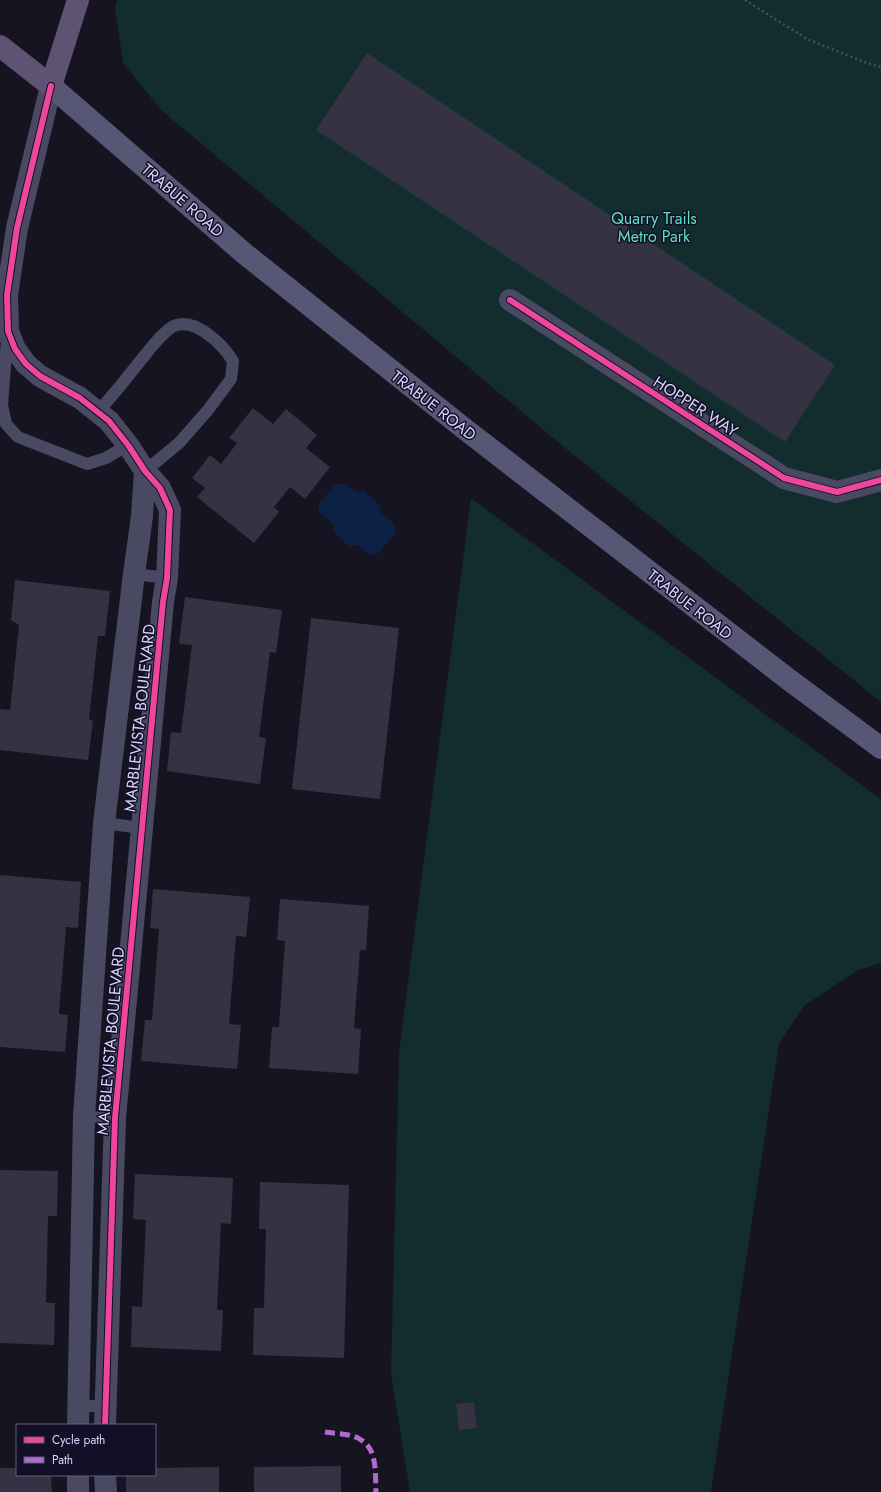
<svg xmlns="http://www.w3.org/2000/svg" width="881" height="1492" viewBox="0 0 881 1492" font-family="Jost,sans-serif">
  <rect width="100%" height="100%" fill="#161421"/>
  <g fill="#132c2d">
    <polygon points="117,0 881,0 881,702 565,448 161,110 123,63 115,8"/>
    <polygon points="471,498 881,799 881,963 858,970 805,1005 779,1043 711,1492 410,1492 391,1374 399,1052"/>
  </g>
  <polygon fill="#0d2144" points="344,483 357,492 364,490 381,507 381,513 394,524 396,532 379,553 369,555 358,545 349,546 333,531 333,525 319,512 319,503 336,484"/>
  <g fill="#343243">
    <polygon points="367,53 835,365 785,442 316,130"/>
    <polygon points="253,408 273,424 286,409 317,435 306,448 330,467 305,499 290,487 274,507 279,512 254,543 197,497 205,488 192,478 210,455 221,464 237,443 229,438"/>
    <polygon points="15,580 110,591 105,636 98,636 89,719 93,721 88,760 0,750 0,709 10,710 19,625 11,620"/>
    <polygon points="185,597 282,610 276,653 270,652 259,737 266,738 260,784 167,771 171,732 181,733 192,645 179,644"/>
    <polygon points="311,618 399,628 380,799 292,789"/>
    <polygon points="0,875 81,882 78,928 66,927 59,1014 68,1015 65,1052 0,1047"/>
    <polygon points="153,889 250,897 246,937 236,936 229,1024 241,1025 237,1069 141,1061 145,1020 152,1020 159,929 150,928"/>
    <polygon points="280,899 369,906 366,950 360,950 354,1028 361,1029 358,1074 269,1068 272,1027 279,1027 285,941 277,940"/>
    <polygon points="0,1170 58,1171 57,1216 48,1216 46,1303 55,1303 54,1345 0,1343"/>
    <polygon points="135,1174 233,1178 231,1224 221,1223 217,1310 223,1310 221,1351 131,1347 132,1306 142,1307 146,1220 133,1219"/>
    <polygon points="260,1182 349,1185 344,1358 253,1355 254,1308 264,1308 266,1229 259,1229"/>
    <polygon points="474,1402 477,1428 459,1430 456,1404"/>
    <polygon points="341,1466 341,1492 254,1492 254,1467"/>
    <polygon points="219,1467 219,1492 126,1492 126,1475 155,1475 155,1468"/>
    <polygon points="0,1468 17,1468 17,1475 51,1475 52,1492 0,1492"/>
  </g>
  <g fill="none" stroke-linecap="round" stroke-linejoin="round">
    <polyline stroke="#44505f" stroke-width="2.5" stroke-dasharray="2 3" stroke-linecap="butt" points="745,0 807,39 864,62 881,67"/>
    <g stroke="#4a4962" stroke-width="12">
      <polyline points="7,340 2,405 6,424 18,437 87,464 106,458 128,445"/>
      <path d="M98,412c15,-17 29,-34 43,-52 9,-11 19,-25 31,-33 22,-12 51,18 61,34l-2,18 -23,31 -29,33 -34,28"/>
      <polyline points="134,574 167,578"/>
      <polyline points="104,823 141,828"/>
      <polyline points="84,1117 115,1118"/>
      <polyline points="78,1406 105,1406"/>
    </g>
    <g stroke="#4a4962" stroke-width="22">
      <polyline points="51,86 17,228 7,295 8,331 15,349 26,364 40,376 80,398 109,421 128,445 145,471 160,488 170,510 167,578 163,602 115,1118 105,1425"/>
      <polyline points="510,300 784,478 837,492 881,480"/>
      <polyline points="78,1425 84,1117 104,823 134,574 142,516 145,471"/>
      <polyline points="78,1475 78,1492"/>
      <polyline points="105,1475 106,1492"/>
    </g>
    <polyline stroke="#575674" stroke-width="22" points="51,86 245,254 466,430 788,679 881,748"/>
    <polyline stroke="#5e5373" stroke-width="22" points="0,46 51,86 78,0"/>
    <path stroke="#b06ccc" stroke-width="5" stroke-dasharray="10 5" stroke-linecap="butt" d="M325,1432c11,2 26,1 36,8 17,9 14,36 15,52"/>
    <g stroke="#130f26" stroke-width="8">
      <g id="cycleway">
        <polyline points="51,86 17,228 7,295 8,331 15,349 26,364 40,376 80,398 109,421 128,445 145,471 160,488 170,510 167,578 163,602 115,1118 105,1425"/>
        <polyline points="510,300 784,478 837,492 881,480"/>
      </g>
    </g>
    <use href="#cycleway" stroke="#ed469a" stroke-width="6"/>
  </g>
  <g text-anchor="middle" stroke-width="3" stroke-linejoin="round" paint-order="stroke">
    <g font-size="16" fill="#d9d4ff" stroke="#130f26">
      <text transform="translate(183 200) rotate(41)" y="6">TRABUE ROAD</text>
      <text transform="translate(434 405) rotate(38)" y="6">TRABUE ROAD</text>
      <text transform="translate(696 406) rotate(33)" y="6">HOPPER WAY</text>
      <text transform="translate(690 604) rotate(38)" y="6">TRABUE ROAD</text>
      <text transform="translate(139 718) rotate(-84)" y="6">MARBLEVISTA BOULEVARD</text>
      <text transform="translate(110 1041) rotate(-85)" y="6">MARBLEVISTA BOULEVARD</text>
    </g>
    <g font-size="16" fill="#5fe0c0" stroke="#130f26">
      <text x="654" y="224">Quarry Trails<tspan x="654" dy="18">Metro Park</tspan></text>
    </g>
  </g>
  <rect x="16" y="1424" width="140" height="52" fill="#130f26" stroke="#625e7d"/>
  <rect x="24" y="1437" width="20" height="6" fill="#ed469a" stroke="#625e7d"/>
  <text x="52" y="1444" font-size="12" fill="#d9d4ff">Cycle path</text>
  <rect x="24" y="1457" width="20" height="6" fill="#b06ccc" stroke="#625e7d"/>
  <text x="52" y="1464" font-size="12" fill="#d9d4ff">Path</text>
</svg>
